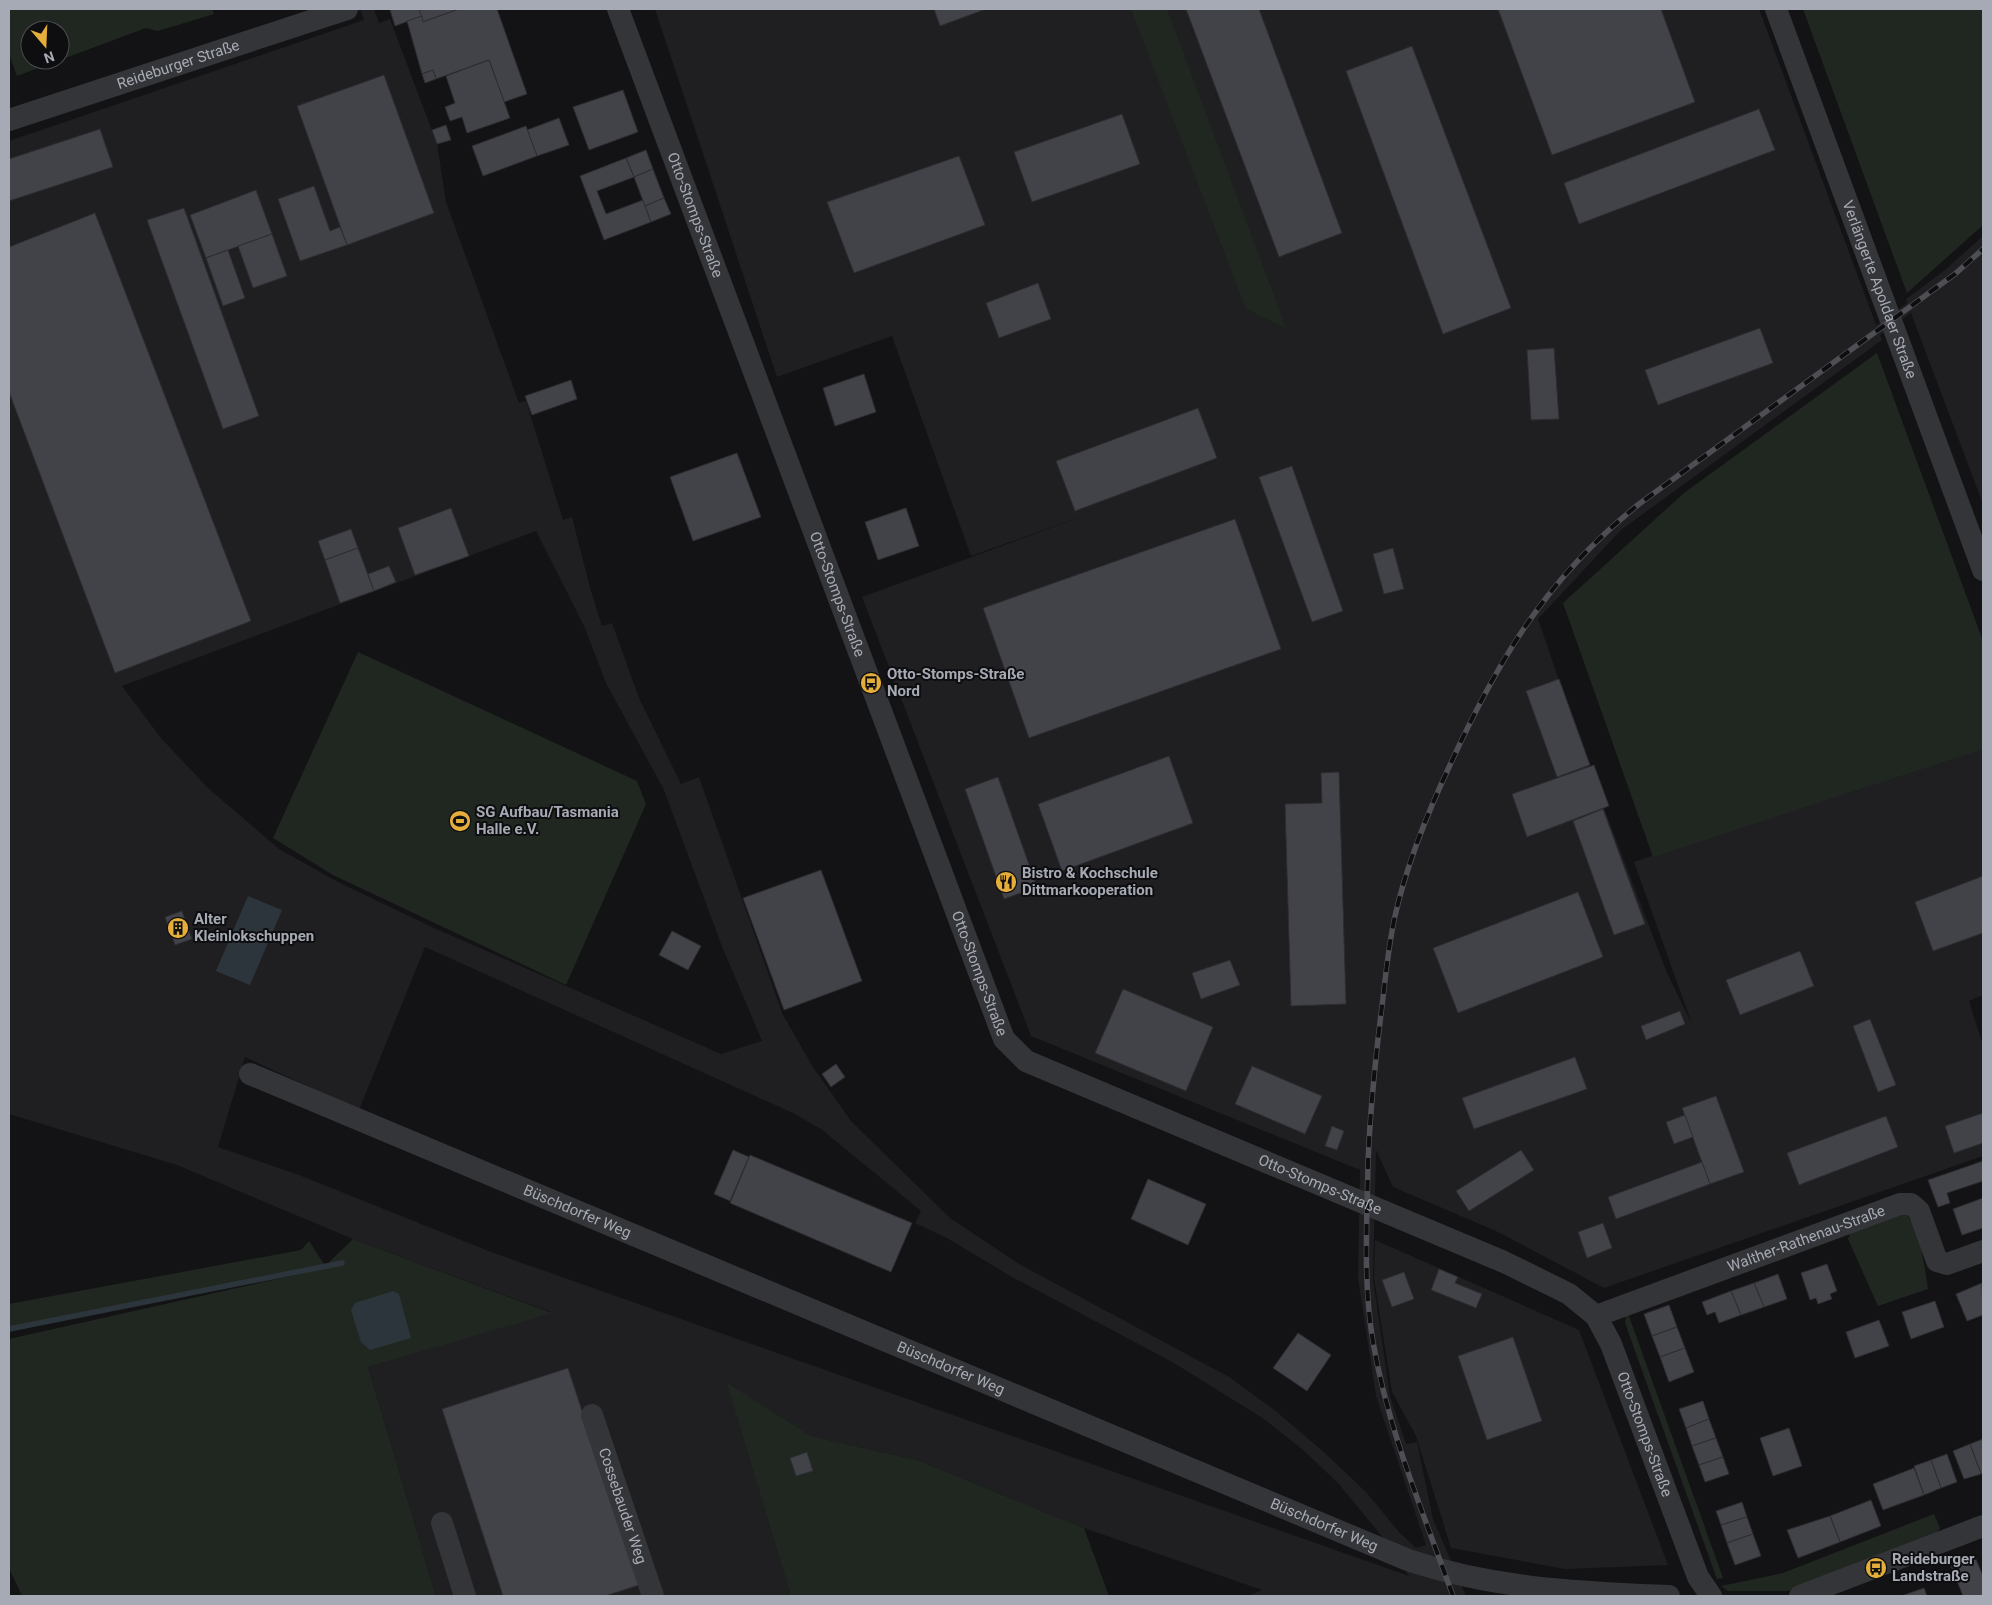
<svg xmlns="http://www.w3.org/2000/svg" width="1992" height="1605" viewBox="0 0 1992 1605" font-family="Roboto,sans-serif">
  <rect width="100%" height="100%" fill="#131315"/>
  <g fill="#1f1f22" fill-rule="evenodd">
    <path d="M360,9h14l5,14 11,-4 47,125 9,58 73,201 7,-2 37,119 9,-3 18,71 12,38 10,-3 27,75 42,86 18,-7 84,238 30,52 38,54 99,97 69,46 210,113 48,35 49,42 41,39 32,39 17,16 10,-3 -50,-149 -18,-118 2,-108 -329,-134 -169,-439 235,-86 -126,45 -79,-220 -115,41 -122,-368h1104l117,316 31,-22 -1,-4 39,-29 38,-34v268l-72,-191 -31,22 2,5 -261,190 -83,89 50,147 79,207 25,51 -58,-162 349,-118v251l-14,6 14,44v111l-379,132 -108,-57 -103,-44 -17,-37 -3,129 17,117 16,48 11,-2 16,77 33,77h-218l14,-6 -178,-62 -167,-68 -106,-24 -83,-52 63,212h-355l-68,-229 183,-55 -198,-73 -176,-74 -168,-51v-973l355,-121zM536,531l49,97 21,55 58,107 57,154 41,97 -41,13 -287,-126 -96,-46 -59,-33 -71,-61 -47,-50 -39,-52zM425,947l368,166 28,16 100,82 -6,12 32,15 65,39 162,86 90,56 39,31 35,33 46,56 25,37 -918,-324 -192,-77 -81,-28 27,-90 114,53z"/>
    <polygon points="1375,1240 1579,1330 1668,1565 1565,1569 1451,1548 1416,1436 1392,1392 1374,1278"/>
  </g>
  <g fill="#202721" fill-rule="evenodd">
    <path d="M9,9h203l2,5 -56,17 -12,-3 -129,48 -8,-22zM30,30h30v30h-30z"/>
    <polygon points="1131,9 1167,9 1286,328 1246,309"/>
    <polygon points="1803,9 1983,9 1983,225 1907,293"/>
    <polygon points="1877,353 1983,641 1983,749 1653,857 1563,603 1684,493"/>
    <polygon points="358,652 637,781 646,804 566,985 333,875 273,838"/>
    <path d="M1903,1212c17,11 22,58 25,77l-50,17 -30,-67 4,-9z"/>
    <polygon points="353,1239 552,1313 368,1367 436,1596 22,1596 9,1568 9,1339 322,1269"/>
    <polygon points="309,1241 324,1264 9,1332 9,1304 301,1250"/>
    <polygon points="1627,1314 1630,1319 1723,1578 1717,1579 1630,1337 1625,1322"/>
    <polygon points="727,1383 811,1436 917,1460 1084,1528 1109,1596 791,1596"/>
    <polygon points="1934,1514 1940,1528 1937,1533 1788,1591 1728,1591 1721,1586 1783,1573"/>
  </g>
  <g fill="#2d353c">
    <polygon points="248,896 282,910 250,985 216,971"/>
    <polygon points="393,1291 399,1294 411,1338 370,1350 361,1342 351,1310 355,1303"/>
  </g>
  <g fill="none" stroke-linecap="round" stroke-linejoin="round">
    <polyline stroke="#2d353c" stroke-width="5.5" points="9,1329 342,1263"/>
  </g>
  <g fill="#424348" stroke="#2d2d31">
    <polygon points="394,9 419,9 422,16 395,26 390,10"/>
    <polygon points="419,9 459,9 423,22"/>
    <polygon points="459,9 497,9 527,94 504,102 489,60 436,79 433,70 422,74 407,21 422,16 423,22"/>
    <polygon points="934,9 986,9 940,26"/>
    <polygon points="1186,9 1259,9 1342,233 1279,257"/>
    <polygon points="1498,9 1661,9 1695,102 1552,155"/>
    <polygon points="1412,46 1511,308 1443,334 1346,71"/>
    <polygon points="489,60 510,118 467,133 462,117 450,121 445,107 455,103 446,76"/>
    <polygon points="433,70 436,79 425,83 422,74"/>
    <polygon points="384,75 434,213 347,245 297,106"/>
    <polygon points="623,90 638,132 589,150 573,107"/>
    <polygon points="1759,109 1775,150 1579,224 1564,183"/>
    <polygon points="1122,114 1140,164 1032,202 1014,152"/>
    <polygon points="559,118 569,145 537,156 527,130"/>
    <polygon points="446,125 451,140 437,144 432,130"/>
    <polygon points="526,126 537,156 483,176 472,146"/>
    <polygon points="100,129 113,167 9,201 9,159"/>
    <polygon points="646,150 653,169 634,177 626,158"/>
    <polygon points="959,156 985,225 854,273 827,202"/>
    <polygon points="626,158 634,177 597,191 606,214 643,200 651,222 604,240 580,176"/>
    <polygon points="653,169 664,198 645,206 634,177"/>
    <polygon points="314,186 330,231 340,227 347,245 300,261 278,199"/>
    <polygon points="256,190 272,234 206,258 190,215"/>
    <polygon points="664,198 671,214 651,222 645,206"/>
    <polygon points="184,208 259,416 223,429 147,220"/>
    <polygon points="95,213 251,621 115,673 9,392 9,247"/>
    <polygon points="272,234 287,276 253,288 238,246"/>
    <polygon points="228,250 245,298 223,306 206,258"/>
    <polygon points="1038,283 1051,319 999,338 986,303"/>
    <polygon points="1760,328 1773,363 1658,405 1645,370"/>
    <polygon points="1554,348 1559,419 1531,420 1527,350"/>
    <polygon points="864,374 876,412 835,426 823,388"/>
    <polygon points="571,380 577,399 532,415 525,396"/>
    <polygon points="1198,408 1217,458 1075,511 1056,461"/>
    <polygon points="737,453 761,517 693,541 670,477"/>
    <polygon points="1292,466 1343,611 1312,622 1259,477"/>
    <polygon points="451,508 469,556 415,575 398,528"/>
    <polygon points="906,508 919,546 878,560 865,522"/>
    <polygon points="1235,519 1281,649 1029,738 983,608"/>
    <polygon points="351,529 358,548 325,560 318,541"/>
    <polygon points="358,548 374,591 340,603 325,560"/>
    <polygon points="1393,548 1404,589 1384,594 1373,554"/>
    <polygon points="389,566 396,582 374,591 368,574"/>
    <polygon points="1559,679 1590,765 1557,777 1526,691"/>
    <polygon points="1169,756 1193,823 1062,871 1038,804"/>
    <polygon points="1594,765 1609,806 1527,837 1512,794"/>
    <polygon points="1339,772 1346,1004 1291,1006 1285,804 1322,803 1321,773"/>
    <polygon points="998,777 1037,887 1004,899 965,789"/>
    <polygon points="1603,809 1645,924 1614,935 1573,821"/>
    <polygon points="821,870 862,981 784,1010 743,898"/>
    <polygon points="1983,876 1983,933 1933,951 1915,902"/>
    <polygon points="1578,892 1603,957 1458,1013 1433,948"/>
    <polygon points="182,911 192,939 175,945 165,917"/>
    <polygon points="672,931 701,946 688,970 659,955"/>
    <polygon points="1800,951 1814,986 1740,1015 1726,980"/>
    <polygon points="1230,960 1240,985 1201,999 1192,973"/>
    <polygon points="1123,989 1213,1027 1186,1091 1095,1053"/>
    <polygon points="1680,1011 1685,1024 1646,1040 1641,1026"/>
    <polygon points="1870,1019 1896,1085 1878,1092 1853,1026"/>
    <polygon points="1575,1057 1587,1089 1474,1129 1462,1098"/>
    <polygon points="836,1064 845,1077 831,1087 822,1074"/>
    <polygon points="1252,1066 1322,1096 1305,1134 1235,1104"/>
    <polygon points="1716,1096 1744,1172 1710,1184 1682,1108"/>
    <polygon points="1983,1113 1983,1143 1954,1153 1945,1126"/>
    <polygon points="1685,1115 1693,1137 1674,1144 1666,1122"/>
    <polygon points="1886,1116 1898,1147 1799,1185 1787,1153"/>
    <polygon points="1332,1126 1344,1131 1337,1150 1325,1146"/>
    <polygon points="733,1150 749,1157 730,1201 714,1194"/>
    <polygon points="1521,1150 1534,1170 1469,1211 1456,1191"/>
    <polygon points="750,1155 912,1223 891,1272 730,1203"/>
    <polygon points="1983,1161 1983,1181 1947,1193 1950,1203 1938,1207 1928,1180"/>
    <polygon points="1702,1162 1710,1184 1616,1219 1608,1197"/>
    <polygon points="1148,1179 1206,1204 1188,1245 1131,1219"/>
    <polygon points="1983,1198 1983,1228 1962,1235 1953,1209"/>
    <polygon points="1603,1223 1612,1248 1587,1258 1578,1232"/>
    <polygon points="1827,1264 1837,1291 1830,1294 1832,1299 1818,1304 1816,1298 1810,1300 1801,1273"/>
    <polygon points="1439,1269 1458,1277 1455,1283 1482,1294 1476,1308 1431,1290"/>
    <polygon points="1404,1272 1414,1299 1392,1307 1382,1280"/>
    <polygon points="1778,1274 1787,1299 1764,1307 1754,1283"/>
    <polygon points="1754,1283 1764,1307 1741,1315 1731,1291"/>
    <polygon points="1982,1283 1983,1315 1967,1321 1956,1294"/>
    <polygon points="1731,1291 1741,1315 1719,1323 1715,1312 1707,1315 1702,1302"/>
    <polygon points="1935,1301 1944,1327 1911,1339 1902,1312"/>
    <polygon points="1669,1305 1677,1327 1652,1336 1644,1314"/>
    <polygon points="1879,1320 1889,1346 1855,1358 1846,1332"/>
    <polygon points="1677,1327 1685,1348 1660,1357 1652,1336"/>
    <polygon points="1298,1333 1331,1355 1307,1391 1273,1368"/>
    <polygon points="1513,1337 1542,1421 1487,1440 1458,1356"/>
    <polygon points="1685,1348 1694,1372 1669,1382 1660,1357"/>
    <polygon points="568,1368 639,1585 605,1596 503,1596 442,1409"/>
    <polygon points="1703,1401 1709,1419 1686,1428 1679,1409"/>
    <polygon points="1709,1419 1716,1438 1692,1446 1686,1428"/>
    <polygon points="1789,1428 1802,1466 1773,1476 1760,1438"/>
    <polygon points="1716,1438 1723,1457 1699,1465 1692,1446"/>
    <polygon points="1983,1439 1983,1473 1981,1474 1970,1444"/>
    <polygon points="1970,1444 1981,1474 1964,1479 1953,1451"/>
    <polygon points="807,1452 813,1471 796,1476 790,1458"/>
    <polygon points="1947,1454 1957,1482 1941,1488 1931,1460"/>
    <polygon points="1723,1457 1729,1474 1705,1482 1699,1465"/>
    <polygon points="1931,1460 1941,1488 1924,1495 1914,1466"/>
    <polygon points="1914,1468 1924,1495 1883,1510 1873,1484"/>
    <polygon points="1871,1500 1881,1526 1840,1542 1830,1516"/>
    <polygon points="1742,1502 1747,1517 1721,1525 1716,1511"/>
    <polygon points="1830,1516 1840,1542 1798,1558 1787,1530"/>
    <polygon points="1747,1517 1753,1534 1727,1543 1721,1525"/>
    <polygon points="1753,1534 1761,1556 1735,1565 1727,1543"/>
    <polygon points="1975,1557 1983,1576 1983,1596 1963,1596 1951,1566"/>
    <polygon points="1924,1588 1927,1596 1901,1596"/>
  </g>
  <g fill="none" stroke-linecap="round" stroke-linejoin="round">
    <g stroke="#343539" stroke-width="22">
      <path id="s1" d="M618,9l386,1030 22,22 478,201 65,32 27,22 15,28 87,233 13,19"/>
      <path id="s2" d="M1776,9l207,561"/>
      <path id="s3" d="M9,120l338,-111"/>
      <path id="s4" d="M250,1074l1158,486c87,29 169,32 261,36"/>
      <path id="s5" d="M1596,1316l304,-112h11l8,7 18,50 10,3 36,-13"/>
      <path id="s6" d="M592,1415l61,181"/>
      <polyline points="442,1523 465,1596"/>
      <polyline points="1800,1596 1983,1526"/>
    </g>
    <g stroke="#4e4f54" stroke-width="5.5">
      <path id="rail" d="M1453,1596c-30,-84 -65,-166 -80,-254 -10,-59 -6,-119 -5,-178 2,-56 8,-111 15,-166 3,-27 6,-55 12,-82 12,-53 32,-102 55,-151 49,-107 96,-186 189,-261l316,-230 28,-25"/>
    </g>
    <use href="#rail" stroke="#0e0e10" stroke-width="4" stroke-dasharray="11" stroke-linecap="butt"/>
  </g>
  <defs>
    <g id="bus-disc" transform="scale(1.125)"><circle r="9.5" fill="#e5ae3b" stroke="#0e0e10"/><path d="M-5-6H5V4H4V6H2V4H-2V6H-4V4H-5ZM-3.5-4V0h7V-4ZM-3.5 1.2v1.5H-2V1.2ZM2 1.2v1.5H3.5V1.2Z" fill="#111"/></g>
    <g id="stadium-disc" transform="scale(1.125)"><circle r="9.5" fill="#e5ae3b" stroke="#0e0e10"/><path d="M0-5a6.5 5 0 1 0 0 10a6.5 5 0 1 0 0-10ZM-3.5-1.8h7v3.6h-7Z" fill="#111"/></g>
    <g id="restaurant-disc" transform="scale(1.125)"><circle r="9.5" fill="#e5ae3b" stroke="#0e0e10"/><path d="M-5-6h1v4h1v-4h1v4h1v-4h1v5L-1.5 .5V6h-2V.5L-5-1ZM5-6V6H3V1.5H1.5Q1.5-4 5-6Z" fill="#111"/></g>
    <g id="building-disc" transform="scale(1.125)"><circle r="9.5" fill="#e5ae3b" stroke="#0e0e10"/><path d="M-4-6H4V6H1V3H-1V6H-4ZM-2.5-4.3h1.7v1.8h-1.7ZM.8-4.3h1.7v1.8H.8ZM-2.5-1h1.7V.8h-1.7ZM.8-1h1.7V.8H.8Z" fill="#111"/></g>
  </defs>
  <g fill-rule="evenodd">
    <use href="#bus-disc" x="871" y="683"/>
    <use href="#stadium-disc" x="460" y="821"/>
    <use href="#restaurant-disc" x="1006" y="882"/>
    <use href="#building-disc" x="178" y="928"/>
    <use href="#bus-disc" x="1876" y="1568"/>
  </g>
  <g text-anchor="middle" stroke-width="4" stroke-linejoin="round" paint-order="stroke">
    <g font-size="15" fill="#a6aab4" stroke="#0e0e10">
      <text dy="5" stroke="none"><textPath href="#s3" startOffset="178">Reideburger Straße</textPath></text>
      <text dy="5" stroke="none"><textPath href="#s1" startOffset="220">Otto-Stomps-Straße</textPath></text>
      <text dy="5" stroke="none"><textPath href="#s2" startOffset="299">Verlängerte Apoldaer Straße</textPath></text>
      <text dy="5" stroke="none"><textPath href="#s1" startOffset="625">Otto-Stomps-Straße</textPath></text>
      <text dy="5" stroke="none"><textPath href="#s1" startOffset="1030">Otto-Stomps-Straße</textPath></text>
      <text dy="5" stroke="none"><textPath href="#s1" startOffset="1450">Otto-Stomps-Straße</textPath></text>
      <text dy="5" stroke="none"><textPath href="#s4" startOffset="355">Büschdorfer Weg</textPath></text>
      <text dy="5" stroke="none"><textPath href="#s5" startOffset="224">Walther-Rathenau-Straße</textPath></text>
      <text dy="5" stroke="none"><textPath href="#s4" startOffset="760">Büschdorfer Weg</textPath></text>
      <text dy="5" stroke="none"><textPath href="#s1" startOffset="1885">Otto-Stomps-Straße</textPath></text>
      <text dy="5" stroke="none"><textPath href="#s6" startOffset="96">Cossebauder Weg</textPath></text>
      <text dy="5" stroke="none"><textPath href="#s4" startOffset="1165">Büschdorfer Weg</textPath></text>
    </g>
    <g font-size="15" font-weight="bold" fill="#a6aab4" stroke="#0e0e10" text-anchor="start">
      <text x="887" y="679">Otto-Stomps-Straße<tspan x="887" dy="17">Nord</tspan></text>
      <text x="476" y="817">SG Aufbau/Tasmania<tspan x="476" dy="17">Halle e.V.</tspan></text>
      <text x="1022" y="878">Bistro &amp; Kochschule<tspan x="1022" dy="17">Dittmarkooperation</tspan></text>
      <text x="194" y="924">Alter<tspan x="194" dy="17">Kleinlokschuppen</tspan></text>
      <text x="1892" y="1564">Reideburger<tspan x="1892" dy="17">Landstraße</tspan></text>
    </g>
  </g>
  <rect width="1992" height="1605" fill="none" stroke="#a6aab4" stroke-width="20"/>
  <g transform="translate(45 45) rotate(161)"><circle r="24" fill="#0e0e10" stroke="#4b4c52"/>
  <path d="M0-4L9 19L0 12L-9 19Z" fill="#e5ae3b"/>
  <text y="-8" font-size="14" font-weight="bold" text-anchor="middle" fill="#a6aab4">N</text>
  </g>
</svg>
